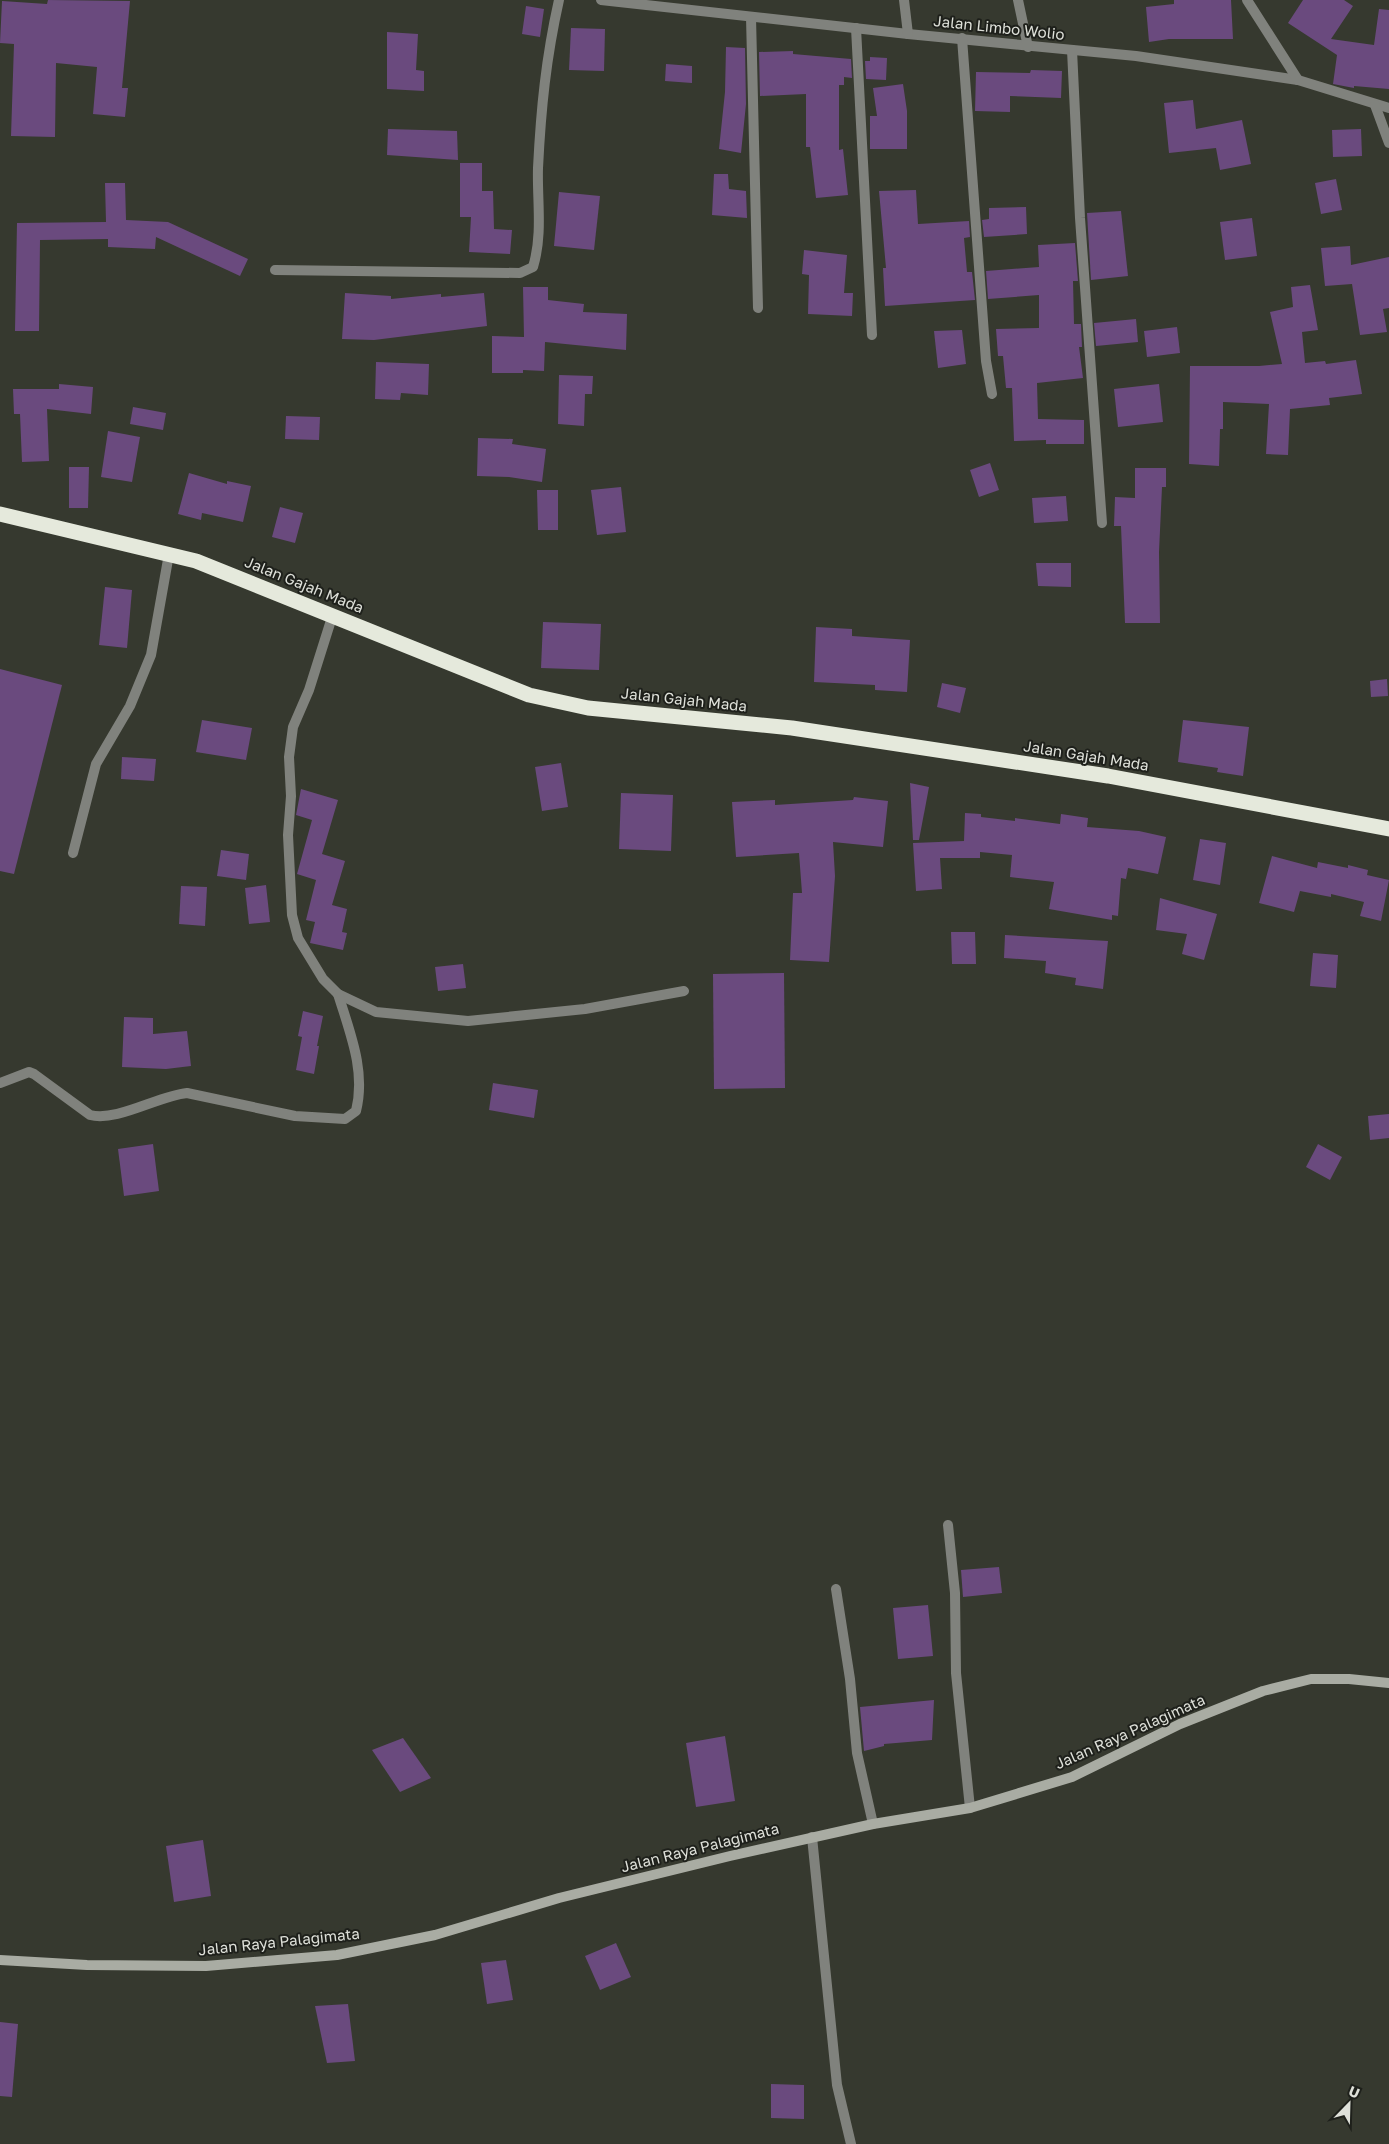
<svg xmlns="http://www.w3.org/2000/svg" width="1389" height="2144" viewBox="0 0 1389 2144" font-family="'Golos Text',sans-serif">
  <rect width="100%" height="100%" fill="#36392f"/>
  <g fill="#6a4a7e">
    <polygon points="48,0 130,1 122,88 128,88 125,117 93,114 97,67 56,63 55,137 11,136 14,44 0,43 2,1 47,4"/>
    <polygon points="1174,0 1231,0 1233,39 1169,39 1149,42 1146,7 1174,4"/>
    <polygon points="1303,0 1344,0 1353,6 1331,39 1374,45 1379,9 1389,10 1389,89 1354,86 1354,88 1333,84 1337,55 1288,23"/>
    <polygon points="526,6 544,9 540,37 522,34"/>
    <polygon points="571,28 605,29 604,71 569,70"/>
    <polygon points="387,32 418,34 416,70 424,71 424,91 387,89"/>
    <polygon points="726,47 745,48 746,104 741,153 719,149 725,92"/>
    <polygon points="793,51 793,54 851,59 852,78 844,77 844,85 839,85 839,150 843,149 848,195 816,198 810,147 806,147 806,94 760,96 759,52"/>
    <polygon points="870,57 887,58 886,80 866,79 865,61 870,61"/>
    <polygon points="666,64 692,66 692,83 665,81"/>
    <polygon points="1031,70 1062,71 1061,98 1010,96 1010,112 975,111 976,72 1030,73"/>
    <polygon points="903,84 907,111 907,149 870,149 870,116 877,116 873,88"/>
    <polygon points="1193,100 1196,129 1242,120 1251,164 1220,170 1216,148 1169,153 1164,103"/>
    <polygon points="388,129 457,131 458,160 387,155"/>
    <polygon points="1361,129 1362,156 1333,157 1332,130"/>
    <polygon points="460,163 482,163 482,191 493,191 494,229 512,230 510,254 469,252 471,217 460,217"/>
    <polygon points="714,174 728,174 729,189 746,191 747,218 712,215"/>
    <polygon points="1336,179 1342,210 1321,214 1315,183"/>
    <polygon points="105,183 125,183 126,220 168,222 248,259 240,276 156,237 155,249 108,247 108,239 40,240 39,331 15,331 17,223 106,222"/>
    <polygon points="916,190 918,224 969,221 970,237 964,238 967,272 972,272 975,300 885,306 883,268 886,268 879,191"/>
    <polygon points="559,192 600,196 594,250 554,246"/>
    <polygon points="1026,207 1027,234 984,237 982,220 989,219 989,208"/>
    <polygon points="1121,211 1128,276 1091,280 1087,213"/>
    <polygon points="1252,218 1257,256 1225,260 1220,222"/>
    <polygon points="1075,243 1078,281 1073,281 1074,324 1081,324 1082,347 1079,347 1083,378 1037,383 1038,419 1084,420 1084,444 1046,444 1046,440 1014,441 1012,388 1006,388 1003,356 998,356 996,329 1039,328 1039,295 988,299 986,271 1039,267 1038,245"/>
    <polygon points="1350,246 1351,265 1389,257 1389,308 1383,309 1387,332 1360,335 1352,284 1325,286 1321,248"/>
    <polygon points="804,250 847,255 844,293 853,293 852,316 808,314 809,275 802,274"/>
    <polygon points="1310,285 1318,330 1302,332 1305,363 1325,361 1326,364 1356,360 1362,394 1329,398 1330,405 1290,409 1288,455 1266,454 1269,404 1223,402 1223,429 1220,429 1219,466 1189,464 1190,366 1259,366 1282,364 1270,312 1293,307 1291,287"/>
    <polygon points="523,287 548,287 548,300 584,304 583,312 627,314 626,350 545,342 544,371 523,370 523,373 492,373 492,336 524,337"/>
    <polygon points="345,293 391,296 391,299 441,294 441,297 484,293 487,326 374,340 342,339"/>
    <polygon points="1136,319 1138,342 1096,346 1094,323"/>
    <polygon points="1177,327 1180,353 1147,357 1144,331"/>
    <polygon points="962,330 966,364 938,368 934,331"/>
    <polygon points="376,362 429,364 428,395 401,393 400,400 375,399"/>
    <polygon points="559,375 593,376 592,394 585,394 584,426 558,424"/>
    <polygon points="59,384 93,387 91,414 47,409 49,461 22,462 20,414 14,414 13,389 59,389"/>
    <polygon points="1159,384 1163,422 1118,427 1114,389"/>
    <polygon points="133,407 166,413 163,430 130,424"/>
    <polygon points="286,416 320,417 319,440 285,439"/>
    <polygon points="108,431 140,437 132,482 101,477"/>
    <polygon points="478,438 513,439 512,444 546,449 542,482 509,477 477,476"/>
    <polygon points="990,463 999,490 979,497 970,470"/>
    <polygon points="69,467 89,467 88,508 69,508"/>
    <polygon points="1135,468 1166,468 1166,487 1162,487 1159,552 1160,623 1125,623 1121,526 1114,526 1115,497 1135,498"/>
    <polygon points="189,473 227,484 227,481 251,486 243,522 202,513 201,520 178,514"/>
    <polygon points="621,487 626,532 597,535 591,490"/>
    <polygon points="537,490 558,490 558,530 538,530"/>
    <polygon points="1066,496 1068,521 1034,523 1032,498"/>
    <polygon points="280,507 303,513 295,543 272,537"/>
    <polygon points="1036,563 1071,563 1071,587 1038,586"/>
    <polygon points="105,587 132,590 127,648 99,645"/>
    <polygon points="543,622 601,624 599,670 541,668"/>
    <polygon points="816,627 852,629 852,636 910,640 907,692 875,690 875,685 814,682"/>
    <polygon points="0,669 62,685 14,874 0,871"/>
    <polygon points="1387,679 1388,696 1371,697 1370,681"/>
    <polygon points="942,683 966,688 960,713 937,707"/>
    <polygon points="202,720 252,728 246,760 196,752"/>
    <polygon points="1183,720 1249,727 1243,776 1217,772 1218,768 1178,762"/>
    <polygon points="122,757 156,759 154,781 121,779"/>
    <polygon points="561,763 568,807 542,811 535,767"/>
    <polygon points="910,783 929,787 919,840 913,840"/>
    <polygon points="301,789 338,800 322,854 345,861 332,905 347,909 342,932 347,933 343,950 310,943 315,922 306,920 316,880 297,874 312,820 296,815"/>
    <polygon points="621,793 673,795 671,851 619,849"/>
    <polygon points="854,797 888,801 883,847 833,842 835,876 829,962 790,960 793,893 802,893 799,853 736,857 732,802 775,800 775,805 853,800"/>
    <polygon points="965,813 981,814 981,817 1015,821 1015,818 1060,824 1061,814 1088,818 1087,827 1139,831 1166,837 1158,874 1128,868 1126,879 1121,878 1118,916 1112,915 1112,920 1049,909 1054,882 1010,877 1012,855 980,852 980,858 940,858 942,889 916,891 913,843 964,841"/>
    <polygon points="1200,839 1226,843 1220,885 1193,880"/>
    <polygon points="221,850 249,854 246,880 217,876"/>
    <polygon points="1272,856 1317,868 1318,862 1348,868 1348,865 1368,870 1367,875 1389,880 1381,921 1360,916 1364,902 1331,894 1331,897 1300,891 1294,912 1259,903"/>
    <polygon points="266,885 270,922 249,924 245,888"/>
    <polygon points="181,886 207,887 205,926 179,924"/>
    <polygon points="1160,898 1217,914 1204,960 1182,954 1187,934 1156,930"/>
    <polygon points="951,932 975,932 976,964 952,964"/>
    <polygon points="1005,935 1108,941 1103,989 1075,985 1076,978 1045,973 1046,961 1004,958"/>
    <polygon points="1313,953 1338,955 1336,988 1310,986"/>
    <polygon points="463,964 466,988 438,991 435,967"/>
    <polygon points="784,973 785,1088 714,1089 713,974"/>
    <polygon points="303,1011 323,1016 317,1046 319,1046 314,1074 296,1070 302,1037 298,1036"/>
    <polygon points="124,1017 153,1018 153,1034 187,1031 191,1066 166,1069 122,1067"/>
    <polygon points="493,1083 538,1090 534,1118 489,1110"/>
    <polygon points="1389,1114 1389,1138 1370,1140 1368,1116"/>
    <polygon points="153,1144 159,1191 124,1196 118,1149"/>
    <polygon points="1318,1144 1342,1157 1330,1180 1306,1167"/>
    <polygon points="999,1567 1002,1593 963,1597 961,1570"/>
    <polygon points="928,1605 933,1656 898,1659 893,1608"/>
    <polygon points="934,1700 932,1740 884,1744 884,1746 864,1751 860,1707"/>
    <polygon points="725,1736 735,1801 696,1807 686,1743"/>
    <polygon points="403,1738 431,1778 400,1792 372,1750"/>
    <polygon points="203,1840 211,1896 174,1902 166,1846"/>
    <polygon points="616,1943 631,1977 600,1990 585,1956"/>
    <polygon points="506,1960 513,2000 487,2004 481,1963"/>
    <polygon points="348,2004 355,2061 327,2063 315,2006"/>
    <polygon points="0,2022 18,2024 12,2097 0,2096"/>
    <polygon points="771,2084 804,2085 804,2119 771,2118"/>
  </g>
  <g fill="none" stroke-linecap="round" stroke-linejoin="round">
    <g stroke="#80827d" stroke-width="10">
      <polyline points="601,0 908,34 1136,56 1298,80 1389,108"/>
      <polyline points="904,0 908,34"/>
      <polyline points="1018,0 1028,47"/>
      <polyline points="1247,0 1298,80"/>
      <polyline points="751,17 758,308"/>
      <polyline points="856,28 872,335"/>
      <polyline points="962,38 986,361 992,394"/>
      <polyline points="1072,50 1080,218 1102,523"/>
      <polyline points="1375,105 1389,143"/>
      <path d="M275,270l245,3 13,-6c10,-33 4,-66 5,-99 3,-60 8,-110 21,-168"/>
      <polyline points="333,614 309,690 293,727 289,757 291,796 288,835 292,915 298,938 323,979 338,994 376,1012 468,1021 585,1009 684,991"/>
      <polyline points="73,853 96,764 130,706 151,655 169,554"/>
      <path d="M0,1083l29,-11 5,2 56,41c27,7 68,-19 97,-22l108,23 50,3 11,-8c10,-40 -6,-78 -18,-117"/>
      <polyline points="948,1525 955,1593 956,1673 970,1808"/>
      <polyline points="836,1589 850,1679 857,1753 873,1824"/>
      <polyline points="812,1837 837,2085 851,2144"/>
    </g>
    <polyline stroke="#a9aca3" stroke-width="10" points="0,1960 87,1965 206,1966 337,1955 435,1935 559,1898 730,1856 873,1824 970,1808 1072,1777 1180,1724 1263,1691 1311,1679 1349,1679 1389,1683"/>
    <polyline stroke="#e5e9dc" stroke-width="15" points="0,514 196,561 529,695 588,708 792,728 1108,776 1389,829"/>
  </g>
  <g text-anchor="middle" stroke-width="4" stroke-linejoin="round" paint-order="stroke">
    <g font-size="15" fill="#dee0d9" stroke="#1e201b">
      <text transform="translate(999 28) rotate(6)" y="5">Jalan Limbo Wolio</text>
      <text transform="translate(304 585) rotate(22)" y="5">Jalan Gajah Mada</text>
      <text transform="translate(684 700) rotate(6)" y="5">Jalan Gajah Mada</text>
      <text transform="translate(1086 756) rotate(9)" y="5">Jalan Gajah Mada</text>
      <text transform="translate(1130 1732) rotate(-24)" y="5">Jalan Raya Palagimata</text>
      <text transform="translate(700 1848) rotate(-14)" y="5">Jalan Raya Palagimata</text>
      <text transform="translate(279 1942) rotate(-6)" y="5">Jalan Raya Palagimata</text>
    </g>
  </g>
  <g transform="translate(1349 2104) rotate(23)" stroke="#1e201b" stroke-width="4" paint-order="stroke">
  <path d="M0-4L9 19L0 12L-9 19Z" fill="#dee0d9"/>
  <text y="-8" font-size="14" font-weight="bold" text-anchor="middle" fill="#dee0d9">U</text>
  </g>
</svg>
